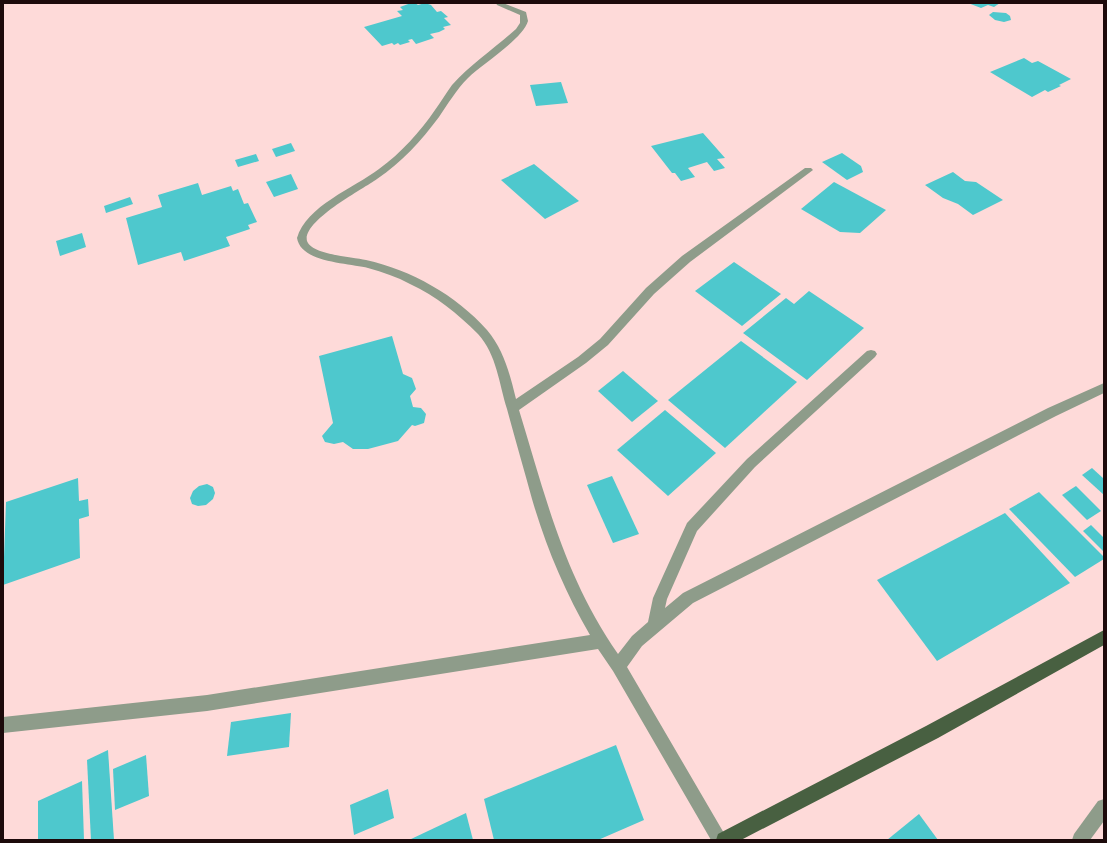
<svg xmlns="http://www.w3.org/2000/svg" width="1107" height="843" viewBox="0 0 1107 843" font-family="Georgia,serif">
  <rect width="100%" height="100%" fill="#fedad9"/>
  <g fill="#4ec8cd">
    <polygon points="411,3 415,3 418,5 425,3 431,5 437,12 441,11 448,17 444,18 451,25 443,27 445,29 439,32 430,34 434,38 416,44 412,39 408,40 410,42 400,45 398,43 394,45 392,43 382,46 364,27 402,16 397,11 403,10 400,7"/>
    <polygon points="968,3 1000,3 994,7 988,5 981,8"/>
    <polygon points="993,12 1006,13 1010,16 1011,20 1004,22 995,20 989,15"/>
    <polygon points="1024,58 1032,63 1038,61 1071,79 1059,85 1061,86 1048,92 1045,90 1032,97 990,72"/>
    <polygon points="561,82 568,103 536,106 530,85"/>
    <polygon points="703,133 725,158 717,159 725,168 714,171 707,162 688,168 695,177 681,181 675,173 672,173 651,146"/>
    <polygon points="291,143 295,151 276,157 272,149"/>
    <polygon points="842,153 861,166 863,172 847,180 822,162"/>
    <polygon points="256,154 259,161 238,167 235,160"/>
    <polygon points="534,164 579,201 545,219 501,180"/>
    <polygon points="953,172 965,181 976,182 1003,200 973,215 958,204 943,198 925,185"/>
    <polygon points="291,174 298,189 274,197 266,182"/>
    <polygon points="834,182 886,210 860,233 840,232 801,209"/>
    <polygon points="198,183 202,195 231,186 233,191 238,189 244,204 248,203 257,222 248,225 250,229 226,237 230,246 184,261 181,252 138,265 126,218 162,207 158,195"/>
    <polygon points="130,197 133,204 106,213 104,206"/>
    <polygon points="82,233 86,247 60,256 56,241"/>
    <polygon points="734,262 781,294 742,326 695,291"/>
    <polygon points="809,291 864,328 807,380 743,333 786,298 794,304"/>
    <polygon points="392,336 403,374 412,378 416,389 410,396 413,407 421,408 426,414 424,423 415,426 412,425 398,441 368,449 353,449 343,442 334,444 325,442 322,436 333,423 319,356"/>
    <polygon points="741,341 797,382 725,448 668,400"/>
    <polygon points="623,371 658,401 632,422 598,391"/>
    <polygon points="665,410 716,453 668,496 617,450"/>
    <polygon points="1092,468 1104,479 1104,495 1082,475"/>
    <polygon points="612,476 639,534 613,543 587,485"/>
    <polygon points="78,478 79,501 88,499 89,516 79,519 80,558 3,585 6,502"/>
    <polygon points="207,484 213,487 215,493 213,499 206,505 198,506 192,504 190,498 193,491 199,486"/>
    <polygon points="1076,486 1101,511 1087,520 1062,495"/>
    <polygon points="1039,492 1104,557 1104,559 1075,577 1009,509"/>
    <polygon points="1005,513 1070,583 937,661 877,580"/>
    <polygon points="1091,525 1104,538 1104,552 1083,531"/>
    <polygon points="291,713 289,747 227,756 231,722"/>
    <polygon points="616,745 644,820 598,840 494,840 484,799"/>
    <polygon points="108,750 114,840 91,840 87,760"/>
    <polygon points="146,755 149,796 115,810 113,769"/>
    <polygon points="82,781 84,840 38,840 38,801"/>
    <polygon points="388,789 394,818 354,835 350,805"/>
    <polygon points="466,813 473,840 409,840"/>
    <polygon points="919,814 938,840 887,840"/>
  </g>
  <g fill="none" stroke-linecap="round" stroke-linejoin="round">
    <g fill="#8e9c8a" fill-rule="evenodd">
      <path d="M496,3h7l23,9 2,9c-5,18 -46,43 -60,57 -12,12 -20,26 -29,39 -18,24 -37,45 -62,62 -14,10 -75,42 -70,62 5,14 46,16 59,19 45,10 90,35 121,70 17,20 23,45 29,69l62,-42 22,-18 46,-51 36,-32 123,-88h6l2,2 -123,92 -36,32 -46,51 -22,18 -67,47c27,88 45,166 99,244l14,-18 16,-14 5,-24 34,-75 60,-64 120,-108 4,-1 4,1 2,3 -2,3 -120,110 -58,64 -30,68 -2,9 18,-15 365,-185 56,-25v10l-48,23 -363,187 -51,43 -15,21 101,173h-17l-98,-169 -15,-22 -391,62 -204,22v-16l204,-22 383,-60c-25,-43 -44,-88 -58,-136 -8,-30 -17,-60 -25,-90 -8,-25 -10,-54 -29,-75 -20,-20 -42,-38 -68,-50 -13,-7 -27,-12 -42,-16 -19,-5 -67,-5 -71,-30 9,-32 57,-50 82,-69 22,-16 41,-37 56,-59 6,-8 11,-17 17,-25 19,-21 43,-37 64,-56l4,-6v-8l-23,-10z"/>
      <polygon points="1104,799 1104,821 1090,840 1072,840 1074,834 1098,801"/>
    </g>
    <polygon fill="#486041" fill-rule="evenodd" points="1104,630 1104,645 938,738 741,840 716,840 718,834 926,726"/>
  </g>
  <rect width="1107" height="843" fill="none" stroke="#1d0a0b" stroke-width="8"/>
</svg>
